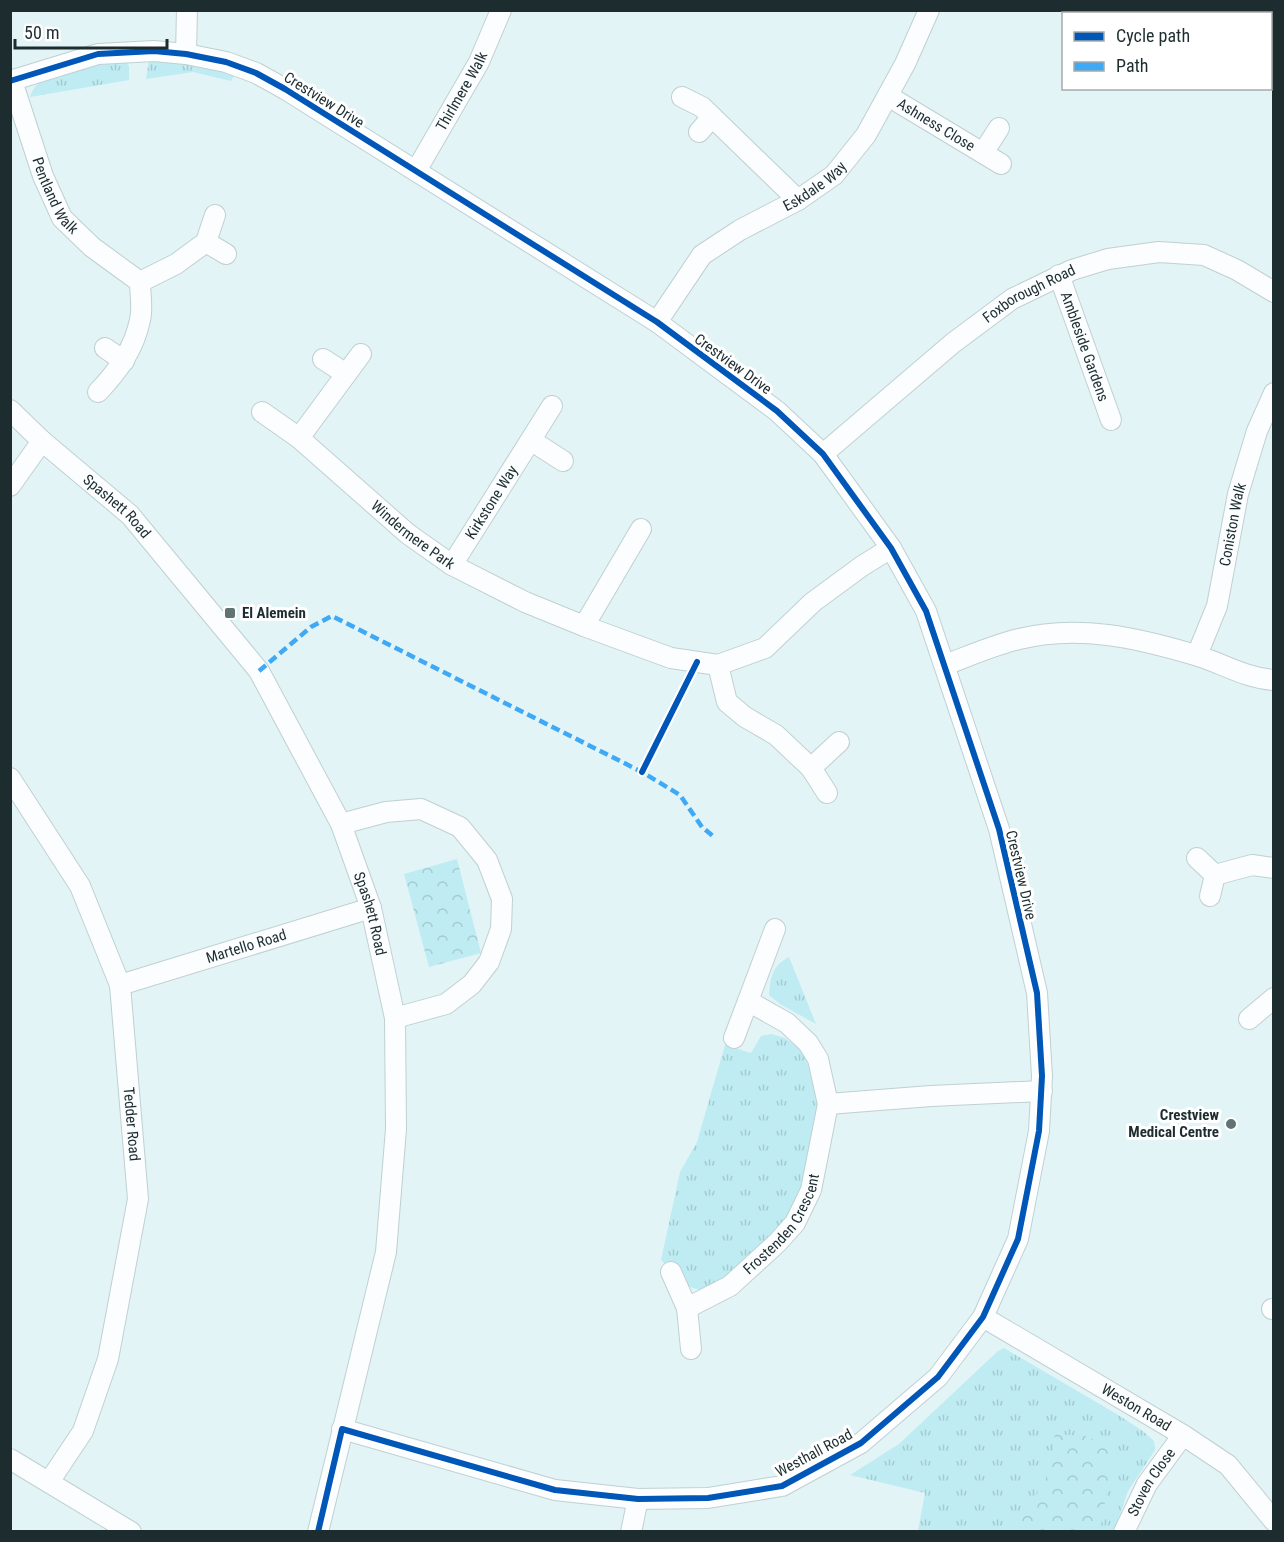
<svg xmlns="http://www.w3.org/2000/svg" width="1284" height="1542" viewBox="0 0 1284 1542" font-family="'Roboto Condensed',sans-serif">
  <defs>
    <pattern id="grass-tufts" width="24" height="20" patternUnits="userSpaceOnUse" patternTransform="scale(1.5)"><rect width="24" height="20" fill="#beecf2"/><path d="M3 7l-1-3M5 7V3M7 7l1-3M15 17l-1-3M17 17v-4M19 17l1-3" fill="none" stroke="#a3cbd0"/></pattern>
    <pattern id="park-crowns" width="20" height="18" patternUnits="userSpaceOnUse" patternTransform="scale(1.5)"><rect width="20" height="18" fill="#beecf2"/><path d="M2 6a3 3 0 1 1 6 0M12 15a3 3 0 1 1 6 0" fill="none" stroke="#a3cbd0"/></pattern>
  </defs>
  <rect width="100%" height="100%" fill="#e2f4f6"/>
  <g fill="url(#grass-tufts)">
    <path d="M149,60c30,1 57,6 85,16l-3,5 -38,-9 -47,7z"/>
    <path d="M126,61l3,5v14l-99,17c2,-6 5,-12 11,-15 21,-12 61,-19 85,-21z"/>
    <path d="M789,957l27,67 -36,-20 -11,-9c2,-19 3,-29 20,-38z"/>
    <polygon points="771,1034 785,1038 801,1050 808,1065 814,1087 818,1109 810,1177 791,1220 742,1269 703,1291 687,1286 661,1260 680,1172 697,1142 725,1045 751,1053 761,1036"/>
    <polygon points="1004,1348 1120,1416 1144,1432 1154,1441 1155,1450 1128,1491 1114,1531 918,1531 925,1493 850,1475 899,1444 998,1351"/>
  </g>
  <g fill="url(#park-crowns)">
    <polygon points="457,859 481,953 429,967 404,874"/>
    <polygon points="1055,1434 1085,1436 1114,1449 1100,1531 1016,1531 1050,1470"/>
  </g>
  <g fill="none" stroke-linecap="round" stroke-linejoin="round">
    <g stroke="#c0d0d2" stroke-width="22">
      <g id="street">
        <polyline points="1154,10 1158,14"/>
        <polyline points="1173,14 1175,10"/>
        <polyline points="186,54 187,10"/>
        <polyline points="10,81 98,54 154,51 186,54 226,62 256,73 285,89 657,322 777,411 823,454 891,548 926,611 999,829 1037,993 1042,1076 1039,1131 1018,1239 983,1317 938,1377 861,1443 782,1486 708,1498 638,1499 555,1490 342,1429"/>
        <path id="s1" d="M12,81l31,95 19,42 30,29 48,35"/>
        <path id="s2" d="M888,96l113,68"/>
        <polyline points="682,97 702,107 798,200"/>
        <polyline points="699,132 712,117"/>
        <polyline points="983,153 999,128"/>
        <path id="s3" d="M416,171l63,-109 22,-52"/>
        <polyline points="206,242 226,254"/>
        <path id="s4" d="M1059,275l52,145"/>
        <path id="s5" d="M657,322l45,-67 38,-25 58,-30 36,-25 32,-40 39,-71 24,-54"/>
        <polyline points="105,348 124,361"/>
        <polyline points="323,359 346,374"/>
        <path d="M98,392c20,-21 36,-43 42,-72 3,-12 0,-26 0,-38l36,-18 30,-22 9,-27"/>
        <path id="s6" d="M10,410l32,31 88,74 129,156 82,153 30,84 24,110 1,111 -10,123 -68,280"/>
        <path id="s7" d="M262,412l37,26 109,96 44,31 73,37 59,24 87,32 47,7 47,-17 48,-46 49,-36 29,-18"/>
        <polyline points="299,438 361,354"/>
        <polyline points="532,441 563,461"/>
        <path id="s8" d="M823,454l130,-111 59,-44 60,-29 36,-11 51,-7 45,3 33,15 37,22"/>
        <polyline points="10,486 42,441"/>
        <path id="s9" d="M452,565l100,-159"/>
        <polyline points="584,626 641,529"/>
        <path id="s10" d="M1197,655l20,-49 21,-112 19,-63 17,-38"/>
        <polyline points="718,665 727,702 745,717 776,735 811,768 827,793"/>
        <path d="M945,665c24,-9 49,-20 74,-26 59,-15 119,-1 176,16 27,8 50,23 79,25"/>
        <polyline points="811,768 839,742"/>
        <path id="s11" d="M10,778l70,108 40,99 18,214 -30,160 -25,72 -34,51"/>
        <polyline points="341,824 386,812 421,809 460,827 487,860 502,899 501,929 489,962 472,984 446,1004 395,1018"/>
        <polyline points="1197,858 1215,875"/>
        <polyline points="1215,875 1252,865 1274,868"/>
        <polyline points="1210,896 1215,875"/>
        <path id="s12" d="M120,985l251,-77"/>
        <polyline points="1249,1019 1274,998"/>
        <polyline points="734,1038 748,1001"/>
        <polyline points="828,1104 931,1096 1042,1091"/>
        <polyline points="671,1272 687,1308"/>
        <polyline points="1272,1309 1274,1309"/>
        <path id="s13" d="M983,1317l200,118 45,30 46,56"/>
        <path id="s14" d="M691,1349l-4,-41 43,-22 47,-43 18,-20 16,-33 17,-86 -10,-45 -10,-16 -21,-20 -39,-22 27,-72"/>
        <polyline points="10,1459 131,1532"/>
        <polyline points="631,1532 638,1499"/>
        <path id="s15" d="M1124,1532l23,-48 36,-49"/>
      </g>
    </g>
    <use href="#street" stroke="#fbfdfe" stroke-width="20"/>
    <polyline stroke="#3fa9f5" stroke-width="4.5" stroke-dasharray="9 4.5" stroke-linecap="butt" points="259,671 311,627 332,616 642,772 680,795 702,827 714,837"/>
    <g stroke="#fff" stroke-width="10">
      <g id="cycleway">
        <polyline points="10,81 98,54 154,51 186,54 226,62 256,73 285,89 657,322 777,411 823,454 891,548 926,611 999,829 1037,993 1042,1076 1039,1131 1018,1239 983,1317 938,1377 861,1443 782,1486 708,1498 638,1499 555,1490 342,1429 318,1532"/>
        <polyline points="642,772 697,662"/>
      </g>
    </g>
    <use href="#cycleway" stroke="#0057b8" stroke-width="6"/>
  </g>
  <g fill="#627375" stroke="#fff" stroke-width="2">
    <rect x="224" y="607" width="12" height="12" rx="3"/>
    <circle cx="1231" cy="1124" r="6"/>
  </g>
  <g text-anchor="middle" stroke-width="6" stroke-linejoin="round" paint-order="stroke">
    <g font-size="15" fill="#1d2d2f" stroke="#fff">
      <text dy="5" stroke="none"><textPath href="#s3" startOffset="92">Thirlmere Walk</textPath></text>
      <text transform="translate(324 100) rotate(32)" y="5">Crestview Drive</text>
      <text dy="5" stroke="none"><textPath href="#s2" startOffset="56">Ashness Close</textPath></text>
      <text dy="5" stroke="none"><textPath href="#s5" startOffset="213">Eskdale Way</textPath></text>
      <text dy="5" stroke="none"><textPath href="#s1" startOffset="123">Pentland Walk</textPath></text>
      <text dy="5" stroke="none"><textPath href="#s8" startOffset="262">Foxborough Road</textPath></text>
      <text dy="5" stroke="none"><textPath href="#s4" startOffset="76">Ambleside Gardens</textPath></text>
      <text transform="translate(733 364) rotate(36)" y="5">Crestview Drive</text>
      <text dy="5" stroke="none"><textPath href="#s9" startOffset="74">Kirkstone Way</textPath></text>
      <text dy="5" stroke="none"><textPath href="#s6" startOffset="144">Spashett Road</textPath></text>
      <text dy="5" stroke="none"><textPath href="#s10" startOffset="136">Coniston Walk</textPath></text>
      <text dy="5" stroke="none"><textPath href="#s7" startOffset="195">Windermere Park</textPath></text>
      <text transform="translate(1021 875) rotate(77)" y="5">Crestview Drive</text>
      <text dy="5" stroke="none"><textPath href="#s6" startOffset="630">Spashett Road</textPath></text>
      <text dy="5" stroke="none"><textPath href="#s12" startOffset="132">Martello Road</textPath></text>
      <text dy="5" stroke="none"><textPath href="#s11" startOffset="375">Tedder Road</textPath></text>
      <text dy="5" stroke="none"><textPath href="#s14" startOffset="172">Frostenden Crescent</textPath></text>
      <text dy="5" stroke="none"><textPath href="#s13" startOffset="178">Weston Road</textPath></text>
      <text transform="translate(814 1453) rotate(-28)" y="5">Westhall Road</text>
      <text dy="5" stroke="none"><textPath href="#s15" startOffset="57">Stoven Close</textPath></text>
    </g>
    <g font-size="15" font-weight="bold" fill="#1d2d2f" stroke="#fff" text-anchor="start">
      <text x="242" y="618">El Alemein</text>
      <text x="1219" y="1120" text-anchor="end">Crestview<tspan x="1219" dy="17">Medical Centre</tspan></text>
    </g>
  </g>
  <rect width="1284" height="1542" fill="none" stroke="#1d2d2f" stroke-width="24"/>
  <rect x="1062" y="12" width="210" height="78" fill="#ffffff" stroke="#a5abac" stroke-width="1.5"/>
  <rect x="1074" y="32" width="30" height="9" fill="#0057b8" stroke="#a5abac" stroke-width="1.5"/>
  <text x="1116" y="42" font-size="18" fill="#1d2d2f">Cycle path</text>
  <rect x="1074" y="62" width="30" height="9" fill="#3fa9f5" stroke="#a5abac" stroke-width="1.5"/>
  <text x="1116" y="72" font-size="18" fill="#1d2d2f">Path</text>
  <path d="M15 39v9h152v-9" fill="none" stroke="#1d2d2f" stroke-width="3"/>
  <text x="24" y="39" font-size="18" fill="#1d2d2f" stroke="#ffffff" stroke-width="4.5" paint-order="stroke">50 m</text>
</svg>
